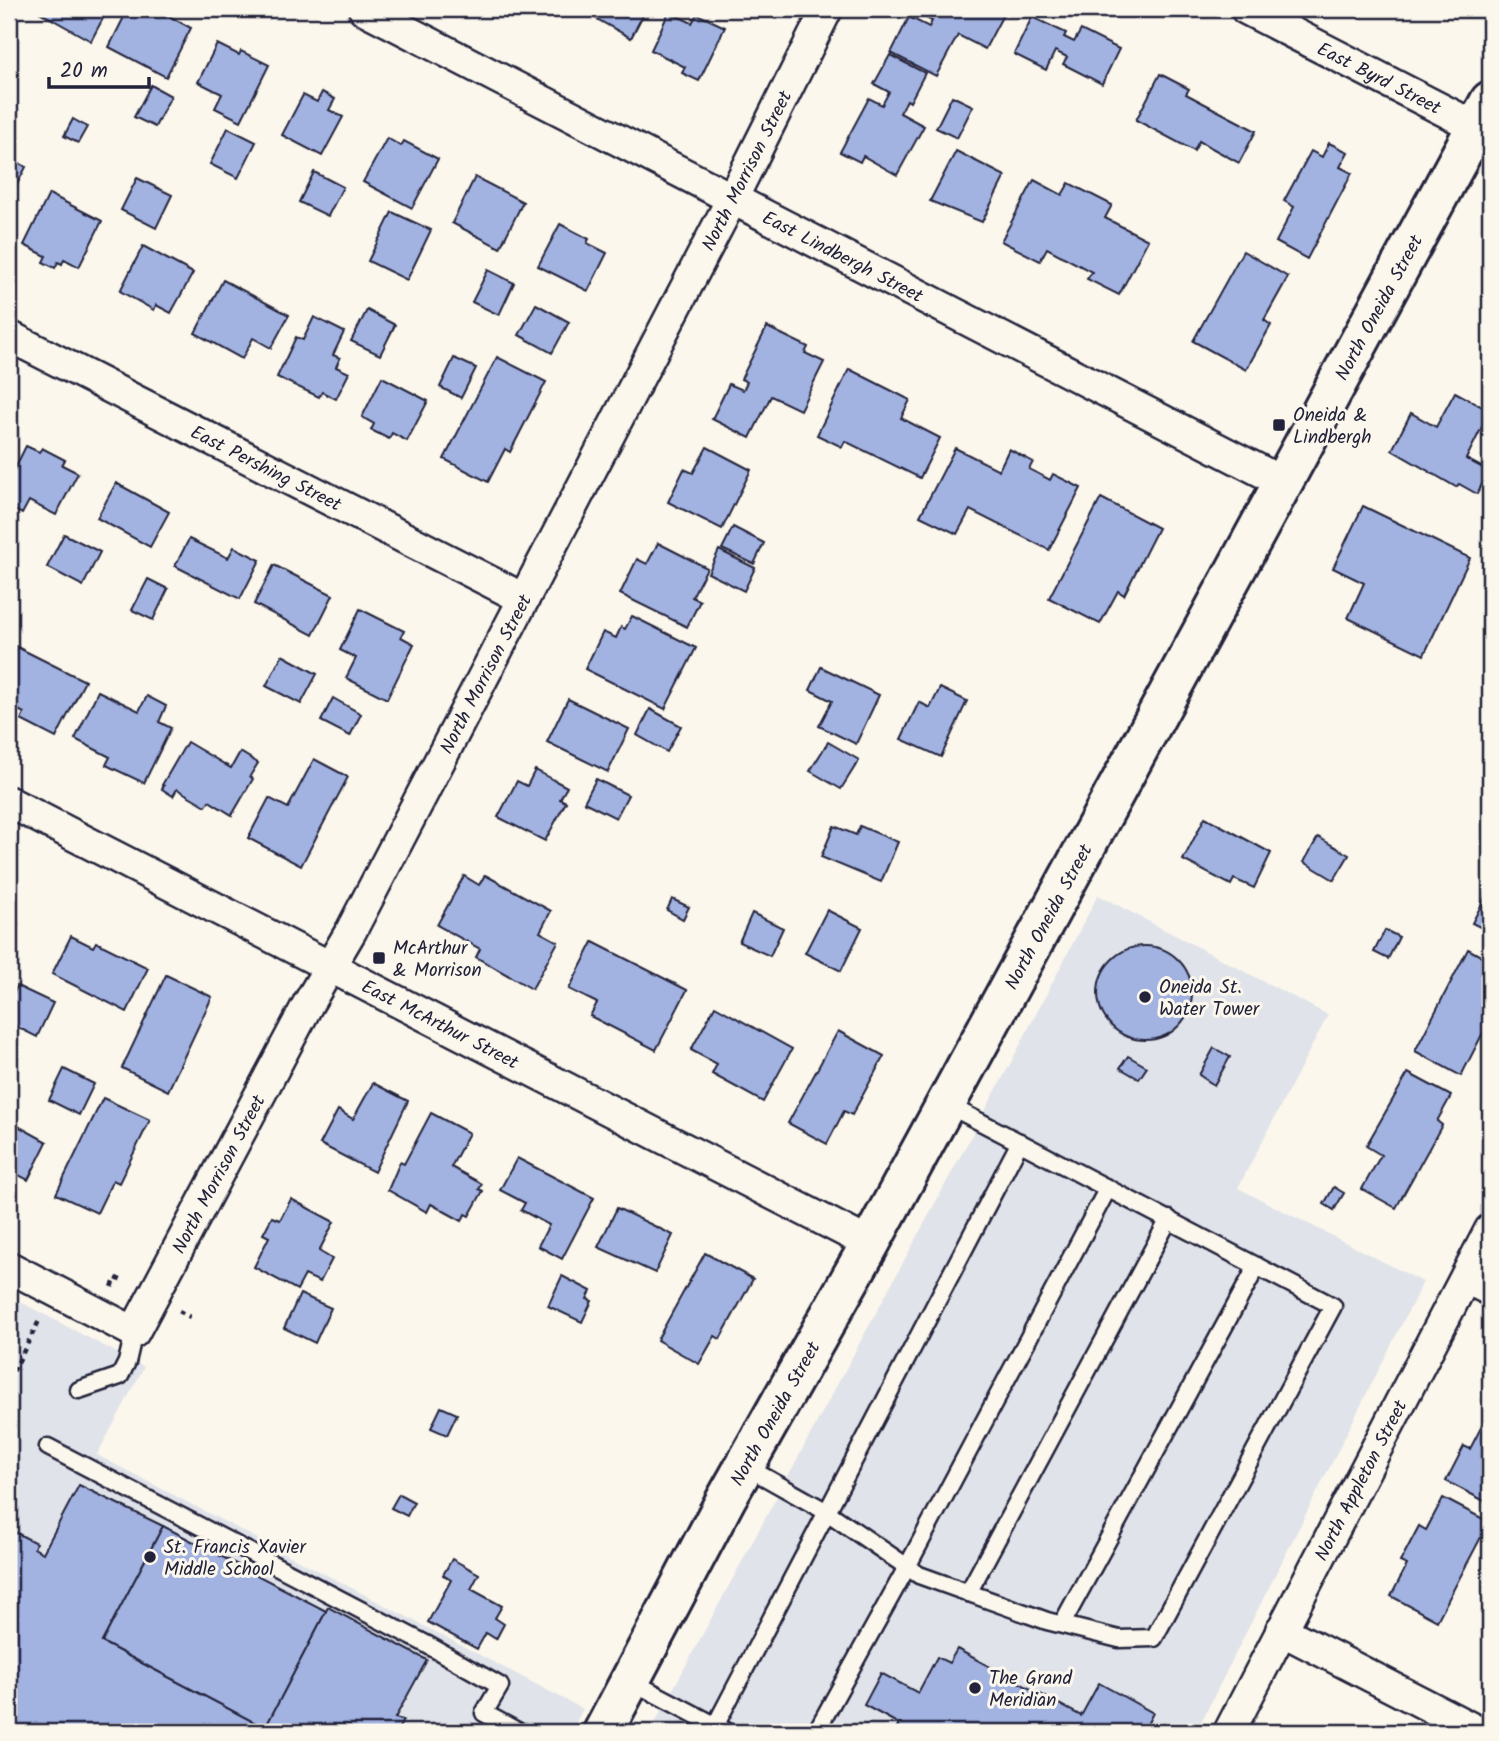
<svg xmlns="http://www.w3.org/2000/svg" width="1499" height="1741" viewBox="0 0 1499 1741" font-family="Kalam,sans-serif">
  <rect width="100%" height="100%" fill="#fbf7ec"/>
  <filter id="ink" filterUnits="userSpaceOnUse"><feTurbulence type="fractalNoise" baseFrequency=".0143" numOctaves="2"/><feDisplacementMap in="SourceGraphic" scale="14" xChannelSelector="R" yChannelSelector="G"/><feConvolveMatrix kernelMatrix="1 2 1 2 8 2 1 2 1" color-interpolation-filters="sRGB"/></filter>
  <g filter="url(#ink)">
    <g fill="#e0e3e9">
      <polygon points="1098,895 1328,1015 1238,1188 1423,1282 1196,1732 650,1732 1008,1068"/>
      <polygon points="9,1296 144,1367 97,1455 583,1709 571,1732 9,1732"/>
    </g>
    <g fill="#a2b3e2" stroke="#22223b" stroke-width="2">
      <polygon points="34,9 108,9 91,41"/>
      <polygon points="128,9 156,9 191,28 166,77 109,47"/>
      <polygon points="579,9 646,9 631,38"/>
      <polygon points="931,9 1006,9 985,49 958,35 936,76 891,53 909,17 929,27 932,21 926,18"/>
      <polygon points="669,12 692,23 697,14 725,27 699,81 682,73 685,67 651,50"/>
      <polygon points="1032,17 1066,33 1064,37 1074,42 1081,30 1119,49 1102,84 1063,64 1067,57 1055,51 1046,70 1014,54"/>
      <polygon points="217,44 239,55 241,51 269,65 241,121 215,108 222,94 198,82"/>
      <polygon points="890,55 925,73 910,102 907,100 900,113 924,126 897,175 863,156 860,162 840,152 869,98 882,105 889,92 874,84"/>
      <polygon points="1160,74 1189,89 1186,94 1256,131 1239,163 1199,141 1194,151 1136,120"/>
      <polygon points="151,85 171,96 155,127 134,117"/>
      <polygon points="322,92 335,99 329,110 343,117 322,156 282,135 303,95 317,102"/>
      <polygon points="952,96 973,106 957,138 936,128"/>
      <polygon points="73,119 87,127 78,143 64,136"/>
      <polygon points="228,128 256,142 238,178 210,164"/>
      <polygon points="387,138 401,146 404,141 438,159 412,208 363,182"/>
      <polygon points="1329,143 1348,152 1340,167 1352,173 1307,259 1276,242 1294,207 1284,201 1311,151 1322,157"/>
      <polygon points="956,151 1005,176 982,222 930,201"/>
      <polygon points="9,157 26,167 9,200"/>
      <polygon points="314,172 343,187 328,216 299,202"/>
      <polygon points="475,177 523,202 500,248 452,223"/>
      <polygon points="137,178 172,195 156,228 121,210"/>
      <polygon points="1034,180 1062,195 1069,183 1112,205 1105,218 1148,240 1119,295 1087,279 1092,272 1047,248 1040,261 1001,241"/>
      <polygon points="49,194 102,221 79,267 64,259 62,264 58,262 55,268 43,262 46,256 24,245"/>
      <polygon points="392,212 431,230 407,280 368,261"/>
      <polygon points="560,224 589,239 587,243 607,253 588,291 538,266"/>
      <polygon points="143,246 193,273 171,313 156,305 154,310 120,291"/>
      <polygon points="1243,251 1288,277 1264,320 1271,325 1246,370 1193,341"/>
      <polygon points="488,270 514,283 499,315 472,302"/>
      <polygon points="223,280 289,315 271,348 253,338 242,359 195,333"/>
      <polygon points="536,304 569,322 552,353 519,335"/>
      <polygon points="367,310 395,325 380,355 351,341"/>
      <polygon points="314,317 344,332 333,355 340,358 336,367 349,373 336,399 322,392 319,397 277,377 296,337 303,340"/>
      <polygon points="767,327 808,347 805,353 824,362 800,410 771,396 750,438 712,419 729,384 743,390 747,382 741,379"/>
      <polygon points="497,357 546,382 510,452 505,449 488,482 444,459"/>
      <polygon points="454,358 476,368 461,398 440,387"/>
      <polygon points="849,369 910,400 901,418 940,438 920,478 845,441 842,447 817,435"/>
      <polygon points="382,377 428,401 407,441 392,433 389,439 371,430 374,424 362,417"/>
      <polygon points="1455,392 1490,411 1466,459 1489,471 1477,494 1459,484 1456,487 1392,450 1411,413 1436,427"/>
      <polygon points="26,446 39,452 42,448 65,460 62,465 78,473 56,515 29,501 22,514 9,507 9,499 13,493 9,491 9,480"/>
      <polygon points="707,447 751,470 722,529 668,502 684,469 693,473"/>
      <polygon points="955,448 999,470 1009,449 1033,462 1029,469 1050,480 1053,474 1081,488 1049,550 970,510 957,534 920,516"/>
      <polygon points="116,483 169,512 150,547 97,518"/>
      <polygon points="1101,498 1158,528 1124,595 1118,591 1100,624 1049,598"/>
      <polygon points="1363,506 1470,558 1424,655 1348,618 1364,583 1333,568"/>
      <polygon points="733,527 764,543 754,564 722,549"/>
      <polygon points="64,534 100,552 83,586 47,567"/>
      <polygon points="189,539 228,558 234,547 260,560 240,599 175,566"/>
      <polygon points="658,543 707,568 692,597 700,601 687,627 620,594 637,559 647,564"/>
      <polygon points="719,550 755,568 744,591 708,573"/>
      <polygon points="274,565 333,595 313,635 254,604"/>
      <polygon points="148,579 168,589 153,620 132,610"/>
      <polygon points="360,609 404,631 401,637 414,644 387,699 346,678 356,658 340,650"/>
      <polygon points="632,616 696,648 665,709 585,669 603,632 616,638 621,627 625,629"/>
      <polygon points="13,645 85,681 56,738 21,720 24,713 9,705 9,653"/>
      <polygon points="282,655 317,674 301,704 266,686"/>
      <polygon points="821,667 879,695 856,744 819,726 832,701 810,690"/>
      <polygon points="940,688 967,701 941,757 901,739 919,702 930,708"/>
      <polygon points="98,691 139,711 147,696 166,706 159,722 171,728 144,783 106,765 110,757 75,739"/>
      <polygon points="333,698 361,714 350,736 321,721"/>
      <polygon points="568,699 629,729 608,772 547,742"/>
      <polygon points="650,709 681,726 667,752 637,735"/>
      <polygon points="187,742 231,768 240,752 258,763 250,776 253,779 232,815 209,801 206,806 177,789 173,796 162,789 164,786 162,785"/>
      <polygon points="828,742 859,760 841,789 810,771"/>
      <polygon points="314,759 348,777 301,866 248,838 269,798 288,808"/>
      <polygon points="535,770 567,787 560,799 566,802 545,841 498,817 517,781 527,786"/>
      <polygon points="596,779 628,795 616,818 584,802"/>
      <polygon points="1205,817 1271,853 1254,888 1234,879 1231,885 1183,860"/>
      <polygon points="834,826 856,835 860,826 898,842 881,882 821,857"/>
      <polygon points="1318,837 1349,855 1334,880 1304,862"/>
      <polygon points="485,875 551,911 540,932 558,942 532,989 476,957 480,949 437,925 464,876 479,885"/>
      <polygon points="1490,888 1490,932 1472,923"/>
      <polygon points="672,899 689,907 683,919 667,910"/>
      <polygon points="827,910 862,928 841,971 805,953"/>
      <polygon points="752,913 783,928 770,956 739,942"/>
      <polygon points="9,920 18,923 10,977 9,977"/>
      <polygon points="1385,930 1399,937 1388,959 1374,952"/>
      <polygon points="71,936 93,947 96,942 148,968 127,1012 52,974"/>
      <polygon points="593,942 687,990 656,1050 590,1016 597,1003 569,989"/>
      <circle cx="1145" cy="993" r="47"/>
      <polygon points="1468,949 1490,961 1490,1019 1461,1076 1415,1051"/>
      <polygon points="166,975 212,997 168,1091 122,1068"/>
      <polygon points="17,986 53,1003 37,1037 9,1023 9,1003"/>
      <polygon points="715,1006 792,1049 763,1102 712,1074 717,1064 691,1050"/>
      <polygon points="838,1031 884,1056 852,1115 844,1111 827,1144 788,1123"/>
      <polygon points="1214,1048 1230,1057 1214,1085 1199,1075"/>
      <polygon points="1128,1056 1147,1067 1139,1079 1120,1068"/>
      <polygon points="64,1069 94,1084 79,1115 49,1100"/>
      <polygon points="1408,1073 1451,1096 1437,1121 1442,1125 1396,1208 1362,1189 1381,1155 1366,1146"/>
      <polygon points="373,1083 408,1101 374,1172 320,1144 338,1110 353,1119"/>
      <polygon points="103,1098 150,1120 119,1183 113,1180 97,1213 56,1194"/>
      <polygon points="431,1113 469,1133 451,1167 482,1184 479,1189 483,1191 469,1216 465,1214 462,1221 431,1204 427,1212 388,1190 400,1162 404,1164"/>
      <polygon points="9,1121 47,1142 28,1180 9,1170"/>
      <polygon points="517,1158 594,1198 562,1259 538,1246 549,1225 521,1210 525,1203 500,1190"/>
      <polygon points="1334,1187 1344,1193 1334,1210 1324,1204"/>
      <polygon points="291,1199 334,1222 319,1251 332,1259 320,1282 305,1275 297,1290 254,1267 269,1237 263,1234 272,1217 280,1220"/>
      <polygon points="617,1208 673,1235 655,1273 598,1247"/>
      <polygon points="705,1253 753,1279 720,1339 715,1336 699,1364 657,1340"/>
      <polygon points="562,1276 591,1291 587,1299 592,1301 582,1322 548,1306"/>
      <polygon points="300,1294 331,1308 315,1343 284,1328"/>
      <polygon points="441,1407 457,1414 447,1435 431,1428"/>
      <polygon points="1490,1410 1490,1504 1446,1481 1464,1446 1470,1449"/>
      <polygon points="79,1485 163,1526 102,1642 265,1728 328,1607 427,1660 395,1718 403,1720 397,1732 9,1732 9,1529 36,1543 34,1548 43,1553"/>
      <polygon points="399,1494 414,1502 407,1516 391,1508"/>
      <polygon points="1443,1498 1489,1522 1437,1621 1391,1596 1407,1565 1400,1562 1419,1526 1426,1530"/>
      <polygon points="163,1526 326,1611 265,1728 102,1642"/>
      <polygon points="452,1559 479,1574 471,1589 502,1606 495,1618 504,1624 496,1639 486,1633 477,1649 428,1622 451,1580 443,1575"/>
      <polygon points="957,1649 1081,1716 1099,1683 1153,1713 1143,1732 895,1732 899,1724 864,1705 881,1673 918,1693 937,1657 949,1663"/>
    </g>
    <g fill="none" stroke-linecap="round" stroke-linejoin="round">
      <g stroke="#22223b" stroke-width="21">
        <g id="service">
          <polyline points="79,1390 120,1376 127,1362 134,1332"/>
          <polyline points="48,1447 426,1644 500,1686 484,1713 519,1732"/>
          <polyline points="745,1466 827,1512 919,1575 1047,1621 1119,1639 1154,1638 1333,1306 946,1104"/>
          <polyline points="968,1593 1169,1219"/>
          <polyline points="1062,1624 1257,1266"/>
          <polyline points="631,1681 728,1732"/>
          <polyline points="712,1732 1020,1142"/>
          <polyline points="816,1732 907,1567 1108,1188"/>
        </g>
      </g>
      <g stroke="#22223b" stroke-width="35">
        <g id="minor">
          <path id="s1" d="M364,9l920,474"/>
          <path id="s2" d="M1246,9l230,118"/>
          <path id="s3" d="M9,336l515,263"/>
          <path id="s4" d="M9,802l861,442"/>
          <path id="s5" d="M9,1267l125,65 174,-328 43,-73 382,-734 94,-188"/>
          <polyline points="1466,1278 1490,1290"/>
          <polyline points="1281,1630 1479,1732"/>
          <path id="s6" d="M1229,1732l261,-502"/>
        </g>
      </g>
      <g stroke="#22223b" stroke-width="44">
        <g id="secondary">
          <path id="s7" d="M603,1732l123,-233 144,-255 620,-1143"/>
        </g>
      </g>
      <g stroke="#22223b" stroke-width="4.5" stroke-dasharray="5 5" stroke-linecap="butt">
        <polyline points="112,1287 116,1278 125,1282"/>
        <polyline points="179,1311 190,1317"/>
        <polyline points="9,1380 40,1319"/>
      </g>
      <use href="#service" stroke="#fbf7ec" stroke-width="16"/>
      <use href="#minor" stroke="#fbf7ec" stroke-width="30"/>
      <use href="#secondary" stroke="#fbf7ec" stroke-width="38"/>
    </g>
  </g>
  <g fill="#22223b" stroke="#fbf7ec" stroke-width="2.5">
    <rect x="1272" y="418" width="14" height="14" rx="3.5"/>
    <rect x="372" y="951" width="14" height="14" rx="3.5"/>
    <circle cx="1145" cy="997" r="7"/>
    <circle cx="150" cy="1557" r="7"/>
    <circle cx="975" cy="1688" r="7"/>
  </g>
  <g text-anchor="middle" stroke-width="6" stroke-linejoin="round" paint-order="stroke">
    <g font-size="19" fill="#22223b" stroke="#fbf7ec">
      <text dy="7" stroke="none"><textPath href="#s2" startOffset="150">East Byrd Street</textPath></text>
      <text dy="7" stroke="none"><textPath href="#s5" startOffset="1454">North Morrison Street</textPath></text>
      <text dy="7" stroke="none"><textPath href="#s1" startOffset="539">East Lindbergh Street</textPath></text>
      <text dy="7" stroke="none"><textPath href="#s7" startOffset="1622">North Oneida Street</textPath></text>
      <text dy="7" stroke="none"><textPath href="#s3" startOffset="289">East Pershing Street</textPath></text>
      <text dy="7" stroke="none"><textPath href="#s5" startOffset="887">North Morrison Street</textPath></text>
      <text dy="7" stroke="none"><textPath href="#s7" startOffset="929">North Oneida Street</textPath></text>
      <text dy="7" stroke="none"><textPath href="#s4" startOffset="485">East McArthur Street</textPath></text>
      <text dy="7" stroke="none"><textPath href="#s5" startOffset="320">North Morrison Street</textPath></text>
      <text dy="7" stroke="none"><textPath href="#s7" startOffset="362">North Oneida Street</textPath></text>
      <text dy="7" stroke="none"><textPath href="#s6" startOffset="284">North Appleton Street</textPath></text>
    </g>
    <g font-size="19" fill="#22223b" stroke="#fbf7ec" text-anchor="start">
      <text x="1293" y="421">Oneida &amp;<tspan x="1293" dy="22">Lindbergh</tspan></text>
      <text x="393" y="954">McArthur<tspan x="393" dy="22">&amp; Morrison</tspan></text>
      <text x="1159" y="993">Oneida St.<tspan x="1159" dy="22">Water Tower</tspan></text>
      <text x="164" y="1553">St. Francis Xavier<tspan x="164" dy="22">Middle School</tspan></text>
      <text x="989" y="1684">The Grand<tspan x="989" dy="22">Meridian</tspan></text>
    </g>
  </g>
  <rect width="1499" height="1741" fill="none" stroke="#fbf7ec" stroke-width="35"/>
  <rect x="18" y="18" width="1464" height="1706" fill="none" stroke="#22223b" stroke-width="2.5" filter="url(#ink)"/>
  <path d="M49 77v10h100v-10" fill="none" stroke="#22223b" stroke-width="3.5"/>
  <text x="60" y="77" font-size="21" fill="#22223b" stroke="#fbf7ec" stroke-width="5" paint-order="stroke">20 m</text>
</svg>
